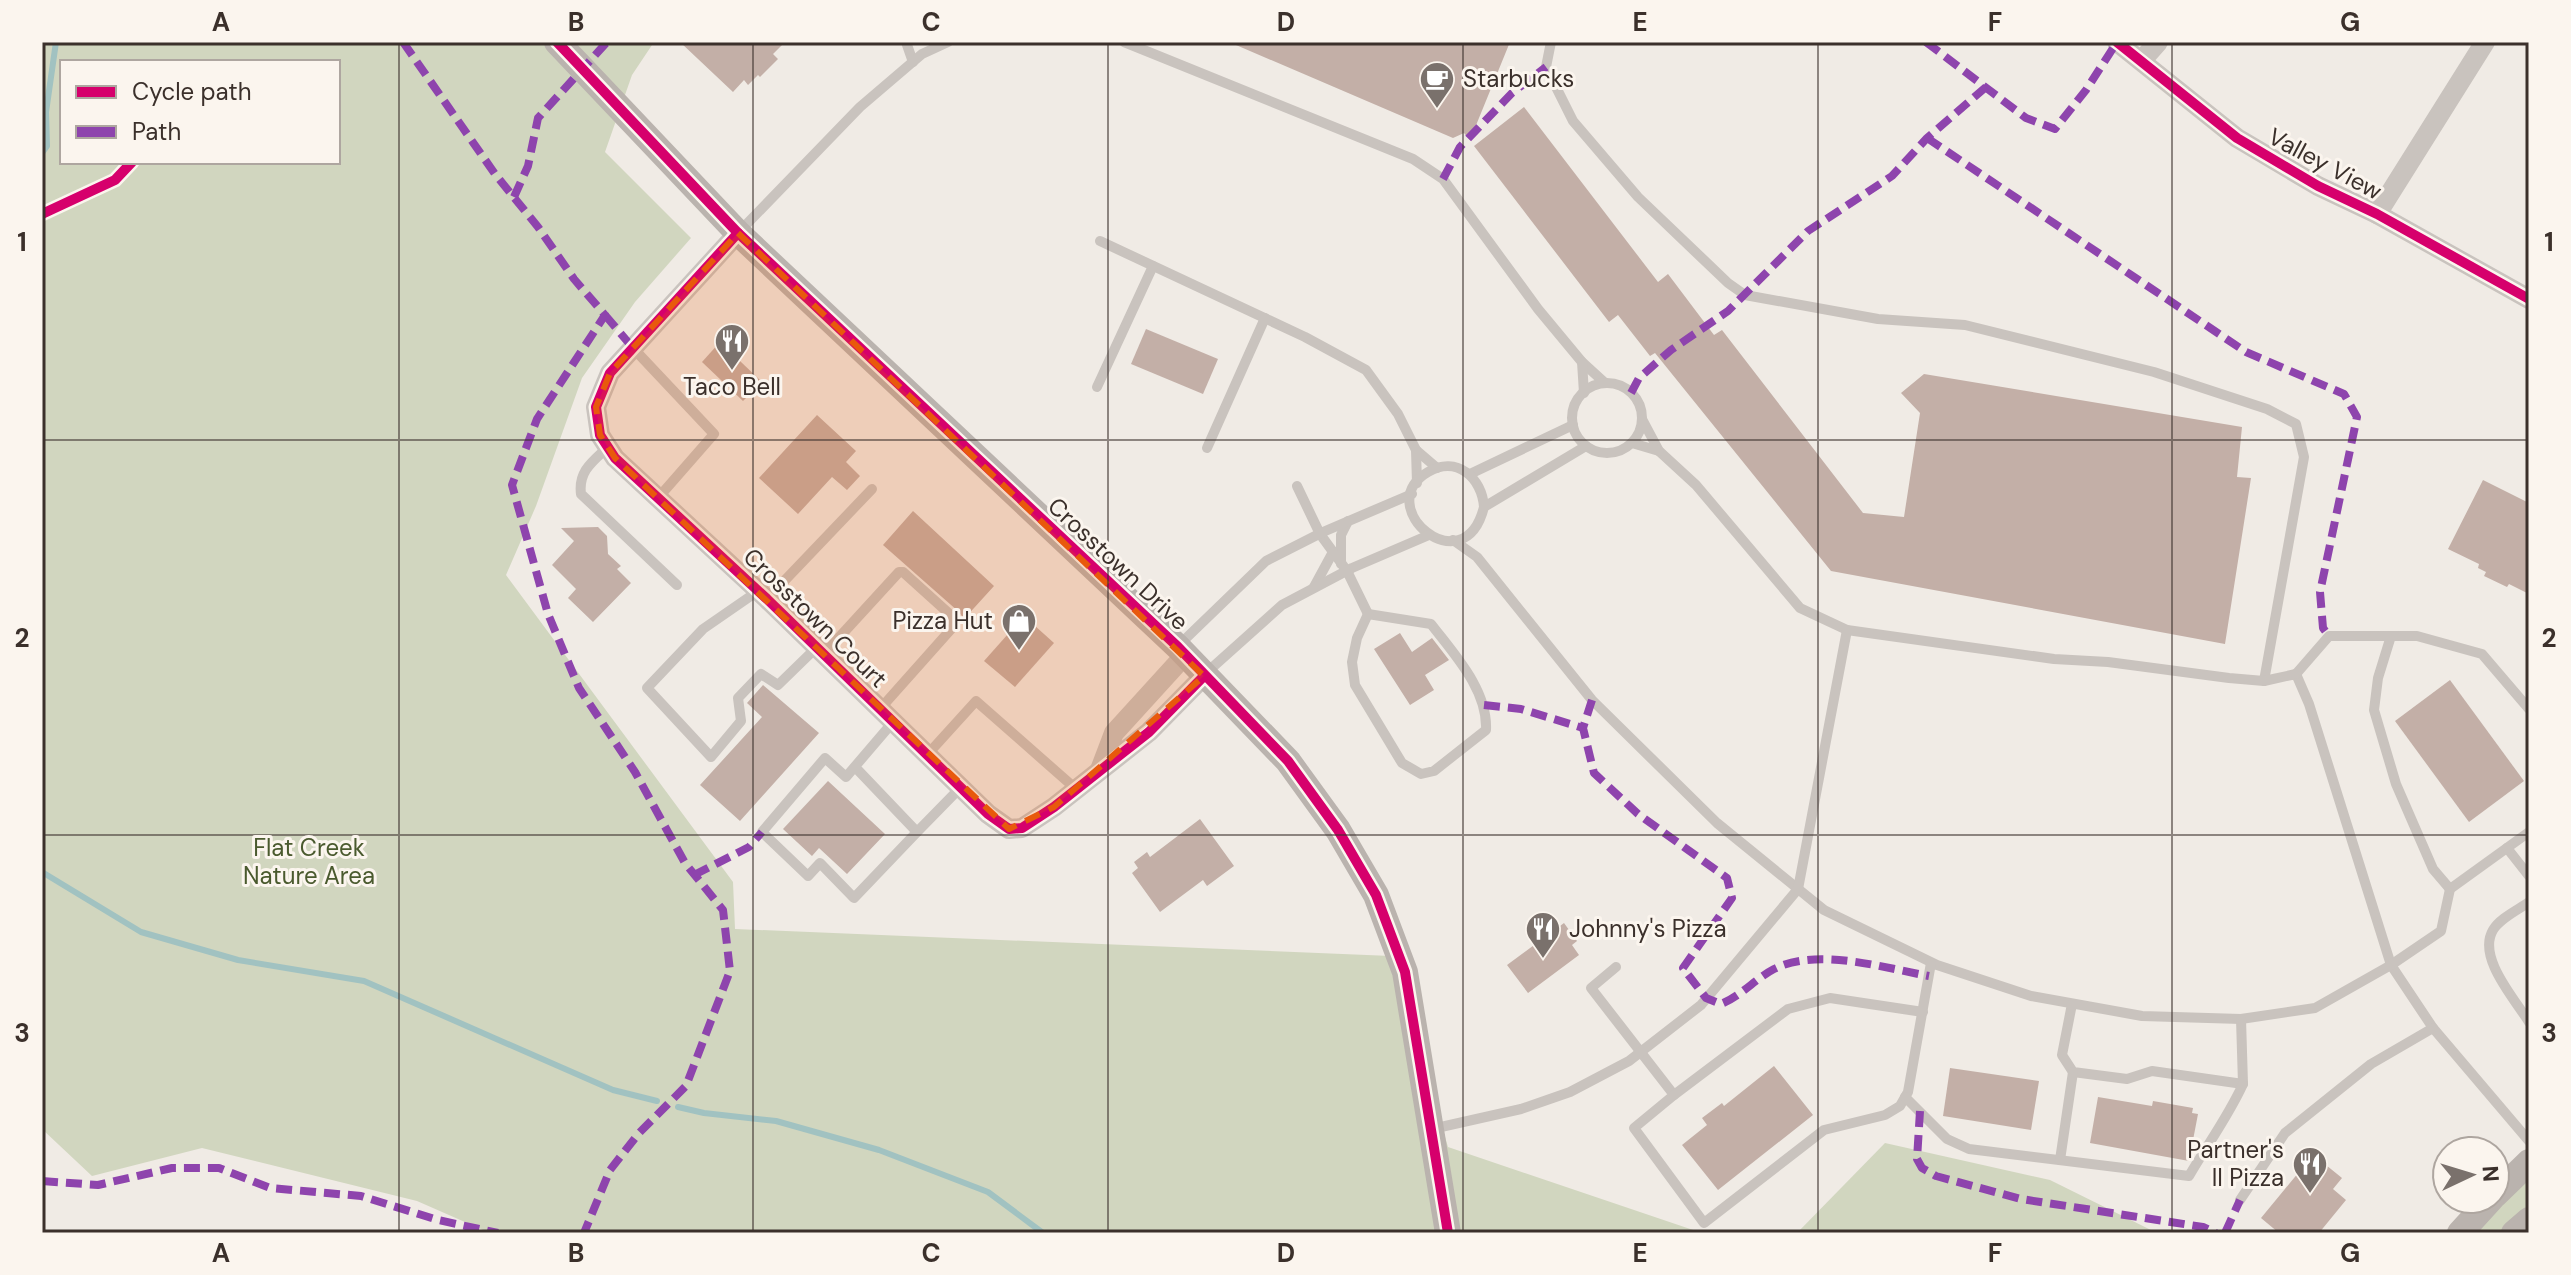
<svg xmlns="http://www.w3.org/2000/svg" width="2571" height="1275" viewBox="0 0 2571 1275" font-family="'DM Sans',sans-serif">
  <rect width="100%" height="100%" fill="#f0ebe5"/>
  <g fill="#d1d6bf" fill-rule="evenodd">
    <path d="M42,42h612l-22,33 -27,77 86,86 -56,64 -53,76 -46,128 -30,69 227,307 2,47 656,27 57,191 254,86h-1212l-73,-32 -215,-53 -110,28 -50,-47zM62,62h276v100h-276z"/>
    <polygon points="1885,1143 2050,1180 2157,1233 1797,1233"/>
    <polygon points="2529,1170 2529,1233 2476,1233"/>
  </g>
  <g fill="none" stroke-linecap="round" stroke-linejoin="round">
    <g stroke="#a1c2c1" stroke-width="6">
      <polyline points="42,153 47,146 46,112 56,42"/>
      <polyline points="42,872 141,932 238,960 364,981 613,1090 657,1101"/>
      <polyline points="678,1107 704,1113 776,1121 879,1150 988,1192 1043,1233"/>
    </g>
  </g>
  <g fill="#c3afa7">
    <polygon points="680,42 785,42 773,54 778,59 760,77 758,75 748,85 744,80 733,92"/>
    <polygon points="1229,42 1510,42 1470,140 1464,133 1453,138"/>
    <polygon points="1524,107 1658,282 1668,274 1714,335 1722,330 1863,513 1904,517 1920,413 1901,393 1924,374 2242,427 2237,477 2251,478 2225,644 1831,571 1655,353 1650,356 1618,315 1609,322 1474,146"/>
    <polygon points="1146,329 1218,359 1203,394 1131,364"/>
    <polygon points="720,342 762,382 743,401 702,362"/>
    <polygon points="817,415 856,451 846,462 860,476 847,490 832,477 798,514 759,478"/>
    <polygon points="2483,480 2529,503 2529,594 2509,584 2507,587 2484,576 2486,572 2478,568 2479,564 2448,549"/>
    <polygon points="913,511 994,586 964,619 959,612 883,545"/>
    <polygon points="598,527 607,536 608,554 621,566 617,569 631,583 593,622 568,598 576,589 552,565 574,541 561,528"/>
    <polygon points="1024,616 1054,643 1015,687 984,661"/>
    <polygon points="1400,633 1412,652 1432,638 1449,660 1425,675 1434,690 1410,705 1374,649"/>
    <polygon points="2450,680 2524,781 2469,822 2395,721"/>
    <polygon points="763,685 819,733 740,821 700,785 762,717 747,703"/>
    <polygon points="828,781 885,834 847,874 819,848 812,856 783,829"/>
    <polygon points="1200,819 1234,866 1207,886 1203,880 1160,912 1132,873 1138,868 1134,862 1147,852 1150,857"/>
    <polygon points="1564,923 1577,941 1572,945 1579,955 1528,993 1507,965"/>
    <polygon points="1774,1066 1813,1115 1718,1190 1682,1145 1707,1125 1702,1118 1722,1103 1724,1106"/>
    <polygon points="1950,1068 2039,1081 2031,1130 1943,1116"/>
    <polygon points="2098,1097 2152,1106 2153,1101 2193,1108 2192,1113 2198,1114 2189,1161 2090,1143"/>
    <polygon points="2308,1161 2321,1172 2326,1165 2342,1178 2333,1189 2346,1200 2319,1233 2279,1233 2261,1218"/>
  </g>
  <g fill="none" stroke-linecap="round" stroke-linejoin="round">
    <g stroke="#c9c3be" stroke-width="10">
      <polyline points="906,42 913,62"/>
      <polyline points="1124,42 1413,159 1443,179 1538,309 1582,362 1605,383"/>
      <polyline points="1551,42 1546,67 1573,121 1638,197 1728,283 1745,295 1878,319 1965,325 2154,372 2267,409 2296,424 2304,457 2264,681"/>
      <polyline points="738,233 860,107 922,54 948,42"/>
      <polyline points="1100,241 1305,337 1366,370 1398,414 1416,450 1437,468"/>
      <polyline points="633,348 714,434 658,498"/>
      <polyline points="1582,362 1584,393"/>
      <circle cx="1607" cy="418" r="35"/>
      <polyline points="1097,387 1153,266"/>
      <polyline points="1642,419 1659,451 1696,485 1800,608 1847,630 2054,659 2108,662 2229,678 2264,681 2296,674 2309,704 2391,965 2433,1028 2529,1141"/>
      <polyline points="1632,443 1659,451"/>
      <path d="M608,447c-15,14 -30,24 -27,47l96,91"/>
      <polyline points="1207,448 1265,318"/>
      <polyline points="1416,450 1417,483"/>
      <polyline points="1470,474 1573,425"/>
      <polyline points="1297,486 1320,534 1347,571 1368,614"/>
      <path d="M1484,507c-2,-29 -27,-52 -56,-35 -58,34 36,115 56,35l102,-61"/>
      <polyline points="1453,540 1477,557 1592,700 1717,823 1824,910 1937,965 2031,996 2142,1016 2241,1019 2315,1008 2391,965 2441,931 2450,889 2529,832"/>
      <polyline points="1341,564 1341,535 1348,521"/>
      <polyline points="1314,587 1333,552"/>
      <polyline points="758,591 703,629 647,688 711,757 741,721 738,698 761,674 778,685 816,648"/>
      <polyline points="767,599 872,489"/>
      <path d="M1368,614l63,10c23,30 57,66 55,106l-52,41 -13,3 -19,-11 -47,-78 -3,-23 5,-24z"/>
      <polyline points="2391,636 2378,678 2374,710 2396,784 2433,869 2450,889"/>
      <polyline points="1179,645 1266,561 1323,532 1412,494"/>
      <polyline points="823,655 899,572 903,572 954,618 953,627 880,709"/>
      <polyline points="1205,674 1282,605 1352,568 1429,535"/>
      <polyline points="2296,674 2329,636 2417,636 2482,654 2529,709"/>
      <polyline points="927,755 976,701 1076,789"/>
      <polyline points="855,767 917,832 854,898 820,863 808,876 762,832 825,758 846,777 893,722"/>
      <polyline points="917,832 961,787"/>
      <polyline points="2507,848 2529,876"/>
      <path d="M2529,902c-11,8 -29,16 -36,28 -16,27 21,68 36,92"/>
      <polyline points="1616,967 1591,988 1674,1095 1634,1128 1704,1223 1824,1130 1885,1115 1900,1106 1908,1092 1931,963"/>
      <polyline points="2072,1004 2062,1055 2073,1072 2127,1079 2152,1071 2243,1084 2241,1019"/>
      <polyline points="1674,1095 1788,1009 1830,998 1923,1012"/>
      <path d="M1905,1097l42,42 22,10 220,27c18,-31 39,-59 54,-92"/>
      <polyline points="1432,1129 1521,1109 1570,1092 1629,1061 1701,1005 1798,889 1847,630"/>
      <polyline points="2060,1160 2073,1072"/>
      <polyline points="2240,1200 2285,1133 2371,1064 2433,1028"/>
    </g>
    <g stroke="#c9c3be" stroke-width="20">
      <polyline points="2117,42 2237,138 2318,186 2377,214 2529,299"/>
      <polyline points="2142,60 2158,42"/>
      <polyline points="2377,214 2485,42"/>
      <polyline points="738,233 610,373 596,407 600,435 615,458 767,599 988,814 1009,829 1022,828 1054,807 1149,732 1204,676"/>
      <polyline points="1100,770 1114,733 1185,655"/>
    </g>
    <g stroke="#bab3ae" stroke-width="26">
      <polyline points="557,42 738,233 1178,647 1288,761 1338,830 1376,895 1405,972 1448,1233"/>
      <polyline points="2495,1195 2529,1162"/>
      <polyline points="2460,1233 2491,1199"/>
      <polyline points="2514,1233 2529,1220"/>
    </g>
    <g stroke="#8e44ad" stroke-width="8" stroke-dasharray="16 8" stroke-linecap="butt">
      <polyline points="403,42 495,174 538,227 574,279 605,315 537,419 512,485 548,614 579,688 635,772 685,863 723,910 730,971 686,1086 639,1133 610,1170 584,1233"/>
      <polyline points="1926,42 2026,118 2055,129 2086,90 2117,42"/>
      <polyline points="1927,138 2246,352 2344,394 2357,417 2320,592 2323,628 2329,636"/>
      <polyline points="1443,179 1460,147 1512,93 1546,67"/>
      <polyline points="514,197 528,166 538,118 607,42"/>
      <polyline points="605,315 633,348"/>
      <polyline points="1631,393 1639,378 1671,350 1728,311 1808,231 1892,176 1927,138 1986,87"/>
      <path d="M1592,700l-9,28 11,45 44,41 89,64 5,20 -49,70 23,30 15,6c20,-8 34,-25 53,-35 43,-22 110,-1 155,7"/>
      <polyline points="1484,705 1521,709 1583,728"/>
      <polyline points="694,875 749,847 762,832"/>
      <polyline points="1920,1111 1917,1159 1922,1168 1936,1176 2021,1199 2203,1227 2216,1233"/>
      <polyline points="42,1181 98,1185 172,1168 219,1168 270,1188 361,1196 438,1220 498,1233"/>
      <polyline points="2225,1233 2240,1200"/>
    </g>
    <g stroke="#fbf5ee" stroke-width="15">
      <g id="cycleway">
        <polyline points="557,42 738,233 1178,647 1288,761 1338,830 1376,895 1405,972 1448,1233"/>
        <polyline points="2117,42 2237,138 2318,186 2377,214 2529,299"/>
        <polyline points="42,214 115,180 132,162"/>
        <polyline points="738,233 610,373 596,407 600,435 615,458 767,599 988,814 1009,829 1022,828 1054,807 1149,732 1204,676"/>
      </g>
    </g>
    <use href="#cycleway" stroke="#d6006c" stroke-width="10"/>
  </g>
  <path fill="#e8590c" fill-opacity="0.2" stroke="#e8590c" stroke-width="6" stroke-dasharray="16 10" stroke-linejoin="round" d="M738,233l466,443 -150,131 -45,22 -394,-371 -15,-23 -4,-28 14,-34z"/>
  <path fill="none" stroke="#3b302b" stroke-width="2" stroke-opacity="0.55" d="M399,42v1191M753,42v1191M1108,42v1191M1463,42v1191M1818,42v1191M2172,42v1191M42,440h2487M42,835h2487"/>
  <defs>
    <g id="cafe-pin" transform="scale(1.8)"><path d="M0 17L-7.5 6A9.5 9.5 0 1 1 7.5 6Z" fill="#7a716c" stroke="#fbf5ee"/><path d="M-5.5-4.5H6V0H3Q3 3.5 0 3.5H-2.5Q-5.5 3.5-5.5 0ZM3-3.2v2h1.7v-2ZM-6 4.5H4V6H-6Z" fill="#fff"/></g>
    <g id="restaurant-pin" transform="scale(1.8)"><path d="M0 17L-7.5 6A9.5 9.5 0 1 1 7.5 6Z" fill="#7a716c" stroke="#fbf5ee"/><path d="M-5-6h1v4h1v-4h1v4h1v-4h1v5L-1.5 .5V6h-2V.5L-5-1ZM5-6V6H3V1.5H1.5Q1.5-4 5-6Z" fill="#fff"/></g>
    <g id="shop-pin" transform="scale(1.8)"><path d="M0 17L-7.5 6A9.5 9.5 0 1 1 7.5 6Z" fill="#7a716c" stroke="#fbf5ee"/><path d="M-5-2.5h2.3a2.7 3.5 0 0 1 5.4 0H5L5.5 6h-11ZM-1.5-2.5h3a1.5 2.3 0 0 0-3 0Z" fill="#fff"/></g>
  </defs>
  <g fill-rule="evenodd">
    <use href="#cafe-pin" x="1437" y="79"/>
    <use href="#restaurant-pin" x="732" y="341"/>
    <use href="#shop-pin" x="1019" y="621"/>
    <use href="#restaurant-pin" x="1543" y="929"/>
    <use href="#restaurant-pin" x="2310" y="1164"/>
  </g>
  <g text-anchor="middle" stroke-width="6" stroke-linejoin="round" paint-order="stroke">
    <g font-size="24" fill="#3b302b" stroke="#fbf5ee" text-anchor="start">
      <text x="1463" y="87">Starbucks</text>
      <text x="732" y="395" text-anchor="middle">Taco Bell</text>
      <text x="993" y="629" text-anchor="end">Pizza Hut</text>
      <text x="1569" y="937">Johnny's Pizza</text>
      <text x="2284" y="1158" text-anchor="end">Partner's<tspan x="2284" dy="28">II Pizza</tspan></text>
    </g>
    <g font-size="24" fill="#3b302b" stroke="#fbf5ee">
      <text transform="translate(2325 164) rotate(28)" y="8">Valley View</text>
      <text transform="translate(1118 564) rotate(43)" y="8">Crosstown Drive</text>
      <text transform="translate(815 618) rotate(44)" y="8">Crosstown Court</text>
    </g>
    <g font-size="24" fill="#4a5a2e" stroke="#fbf5ee">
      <text x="309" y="856">Flat Creek<tspan x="309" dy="28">Nature Area</tspan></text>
    </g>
  </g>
  <rect width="2571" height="1275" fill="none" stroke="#fbf5ee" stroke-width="88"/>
  <rect x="60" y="60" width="280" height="104" fill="#fbf5ee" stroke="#aea6a0" stroke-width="2"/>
  <rect x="76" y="86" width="40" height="12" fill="#d6006c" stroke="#aea6a0" stroke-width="2"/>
  <text x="132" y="100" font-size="24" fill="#3b302b">Cycle path</text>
  <rect x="76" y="126" width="40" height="12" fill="#8e44ad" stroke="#aea6a0" stroke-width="2"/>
  <text x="132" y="140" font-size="24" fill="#3b302b">Path</text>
  <g transform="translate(2471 1175) rotate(86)"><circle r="38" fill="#fbf5ee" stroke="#aea6a0" stroke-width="2"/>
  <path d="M0-6L14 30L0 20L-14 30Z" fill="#7a716c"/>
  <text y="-12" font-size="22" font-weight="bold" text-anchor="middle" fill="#3b302b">N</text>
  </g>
  <rect x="44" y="44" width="2483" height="1187" fill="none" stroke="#3b302b" stroke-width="3"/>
  <g font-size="26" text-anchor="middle" font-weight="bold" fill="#3b302b">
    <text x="221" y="31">A</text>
    <text x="576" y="31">B</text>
    <text x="931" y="31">C</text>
    <text x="1286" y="31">D</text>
    <text x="1640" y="31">E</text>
    <text x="1995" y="31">F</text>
    <text x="2350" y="31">G</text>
    <text x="22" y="251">1</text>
    <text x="2549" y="251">1</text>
    <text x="22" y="647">2</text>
    <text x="2549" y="647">2</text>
    <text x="22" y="1042">3</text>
    <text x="2549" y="1042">3</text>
    <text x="221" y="1262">A</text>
    <text x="576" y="1262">B</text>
    <text x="931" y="1262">C</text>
    <text x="1286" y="1262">D</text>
    <text x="1640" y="1262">E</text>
    <text x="1995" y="1262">F</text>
    <text x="2350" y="1262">G</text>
  </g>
</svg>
